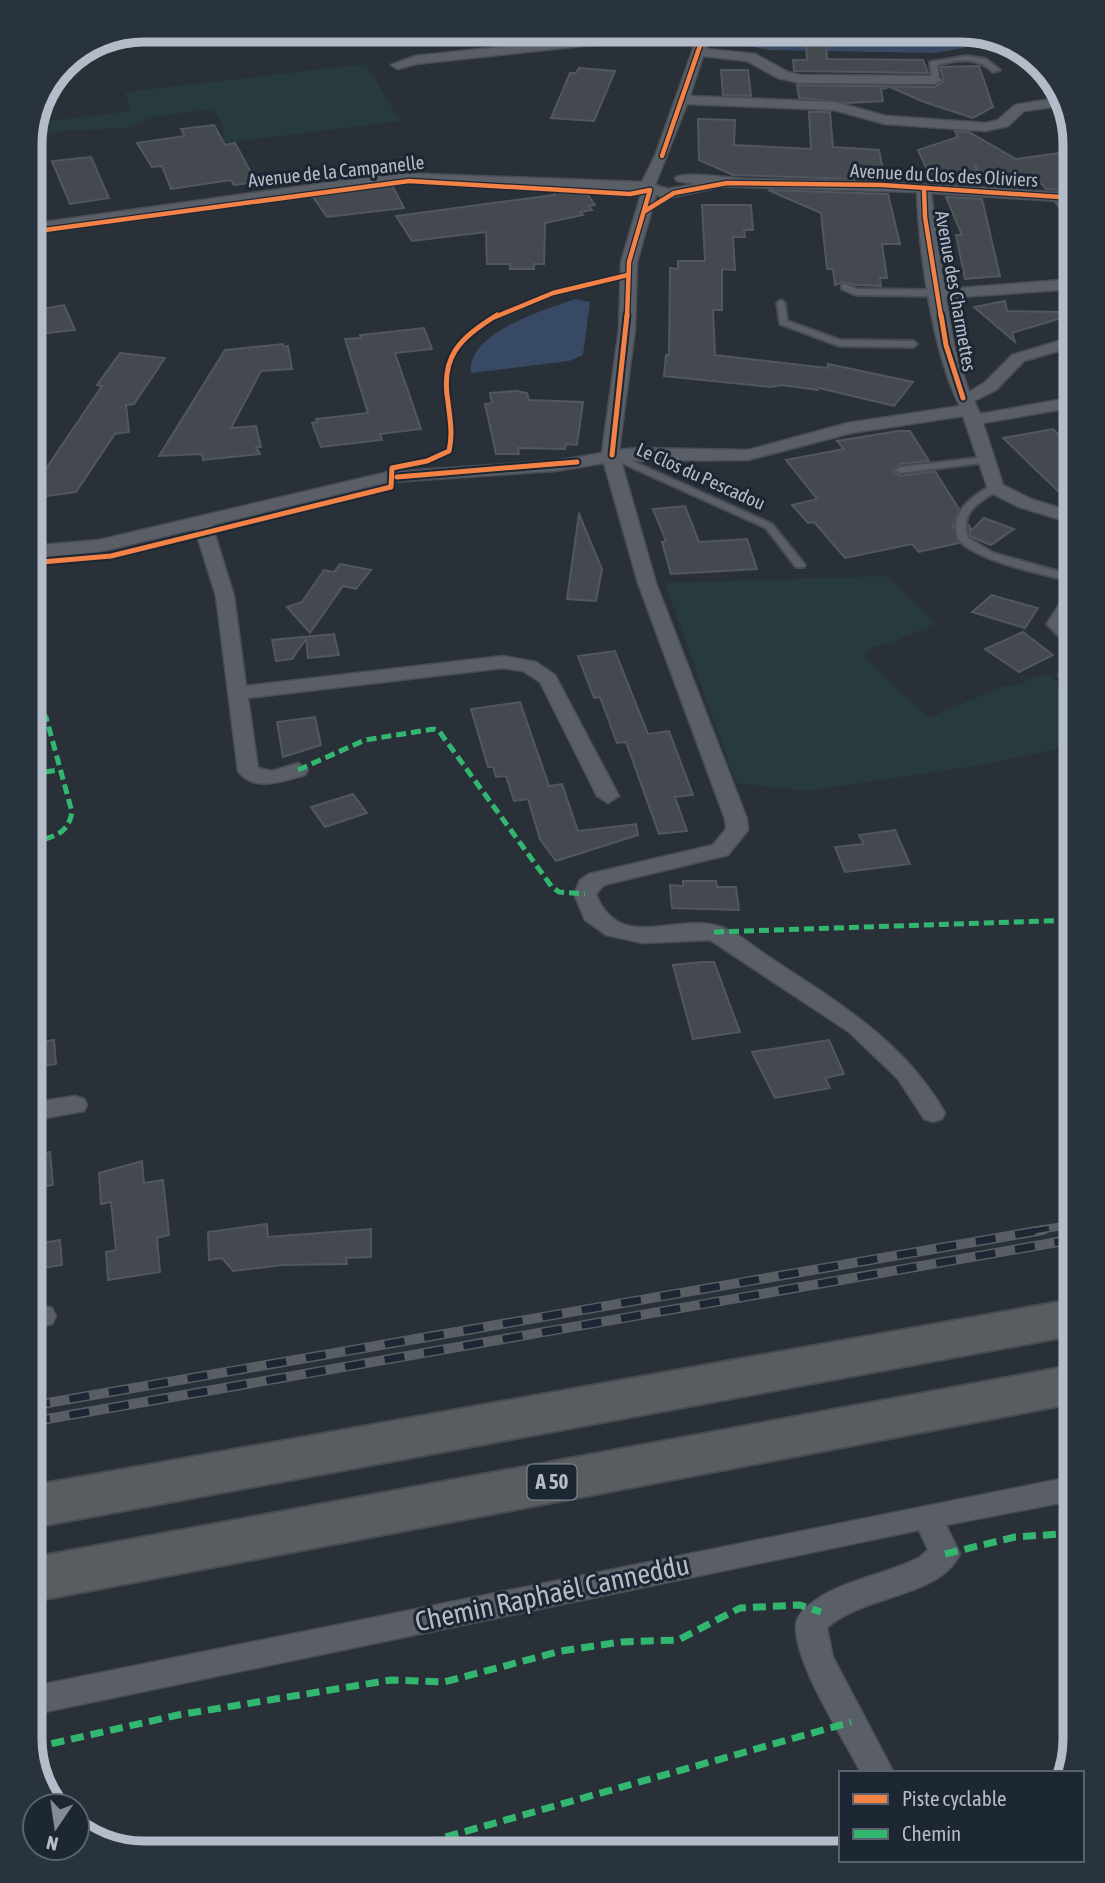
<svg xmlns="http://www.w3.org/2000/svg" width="1105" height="1883" viewBox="0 0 1105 1883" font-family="'Asap Condensed',sans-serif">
  <rect width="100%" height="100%" fill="#2a3038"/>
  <g fill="#273a3e">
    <polygon points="366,64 400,121 224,143 223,125 213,109 157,116 126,128 63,131 40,136 41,148 30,158 30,137 36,123 131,111 125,92"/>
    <polygon points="887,576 936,624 888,644 874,646 864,657 928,718 1001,687 1024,684 1026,679 1048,674 1075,697 1075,745 987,764 808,791 736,783 665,583"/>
  </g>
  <g fill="#384963">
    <polygon points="750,38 947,39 965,41 964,48 935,53 769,50 743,45 743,41"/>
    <path d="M576,299l14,3 -7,53 -14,6 -98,12c-5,-41 76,-64 105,-74z"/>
  </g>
  <g fill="#444950" stroke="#52575f" stroke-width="2">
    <polygon points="826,40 827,59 923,60 928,73 794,71 793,60 807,60 806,42"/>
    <polygon points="979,66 993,107 973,118 924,102 890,87 881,89 883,101 848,103 799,98 797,85 935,87 944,81 940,67"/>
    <polygon points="579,68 615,71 594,121 551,118 570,73 576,73"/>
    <polygon points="721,70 748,70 751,96 723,95"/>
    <polygon points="809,112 830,112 833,147 879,150 885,180 733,175 699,160 698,119 735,120 734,145 811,149"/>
    <polygon points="214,125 225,145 235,143 256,182 234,185 231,180 171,189 162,166 152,167 137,143 185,136 181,129"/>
    <polygon points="955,131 969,132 1016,159 1075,151 1075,191 1046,189 1042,184 984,180 975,165 979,185 941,182 937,174 929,174 918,150 958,137"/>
    <polygon points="91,157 109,198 70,204 52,161"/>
    <polygon points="392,185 404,208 327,217 313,197"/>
    <polygon points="556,190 585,191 595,205 589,206 592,210 580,212 583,215 545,223 544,264 534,264 534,269 510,269 510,264 487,264 486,232 412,241 396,216 554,195"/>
    <polygon points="768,190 888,194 900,244 882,244 887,278 880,278 881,286 855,285 844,282 835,285 833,269 827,269 821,213"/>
    <polygon points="946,197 982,199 1000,276 965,279 956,235 962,235"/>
    <polygon points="1056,203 1075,204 1075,230"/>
    <polygon points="702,205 751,205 753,230 744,230 745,237 733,237 735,270 722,269 722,310 713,310 715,355 827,368 828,364 913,382 894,406 819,388 818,390 781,385 771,387 664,376 666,355 669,355 670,268 678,269 678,261 705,261"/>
    <polygon points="1005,301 1007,311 1067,312 1068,316 1012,333 1015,342 974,307"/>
    <polygon points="64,305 75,330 30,335 30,311"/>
    <polygon points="424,328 432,349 395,353 421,429 380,434 382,440 321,447 312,423 317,422 316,419 368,413 345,339 361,338 360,335"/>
    <polygon points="283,344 284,347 288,346 292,369 261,371 231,428 256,426 261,447 256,447 260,454 203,460 202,454 159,456 225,350"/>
    <polygon points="120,353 165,358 134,404 126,405 129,432 115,434 76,492 30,498 30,471 45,470 102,386 97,385"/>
    <polygon points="516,391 527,393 529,400 583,402 577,445 566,444 565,449 518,448 519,454 496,454 485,404 492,403 490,393"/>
    <polygon points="1053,429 1075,452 1075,490 1061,494 1003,438"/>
    <polygon points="898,431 910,431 929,461 900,464 893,471 900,476 935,471 959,509 953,526 959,543 919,552 912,544 845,558 814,522 808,523 792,505 817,499 786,460 844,449 837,441"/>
    <polygon points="685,506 699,542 747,539 757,569 671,574 662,542 666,541 653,509"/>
    <polygon points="579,514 602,569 596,601 567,599"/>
    <polygon points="984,518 1014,529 991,545 970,536 969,526 972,530"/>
    <polygon points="340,564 371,570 356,589 343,586 310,633 287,607 302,602 324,570 334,572"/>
    <polygon points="992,595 1001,598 1038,608 1025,628 972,612"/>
    <polygon points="1023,632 1053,655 1019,672 985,649"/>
    <polygon points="334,634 339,655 308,658 306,639 292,659 276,661 272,640"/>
    <polygon points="615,651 648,734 669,731 693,795 675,797 687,831 659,834 626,742 617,743 600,697 594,698 578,656"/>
    <polygon points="520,702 549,786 562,784 578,831 636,824 638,835 556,861 540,839 528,799 514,801 506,776 496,777 493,767 488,767 471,709"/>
    <polygon points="315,717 321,745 283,757 277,722"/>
    <polygon points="353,794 367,813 325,827 311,807"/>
    <polygon points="895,830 910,864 845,872 835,847 864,844 859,835"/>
    <polygon points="683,881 716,881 717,887 736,887 739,910 672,908 670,885 683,886"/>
    <polygon points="703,962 714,962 740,1032 693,1039 673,965"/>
    <polygon points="54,1040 56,1064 30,1068 30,1044"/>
    <polygon points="829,1040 844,1074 825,1078 830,1088 775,1098 752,1052"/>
    <polygon points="50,1152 53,1185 30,1189 30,1156"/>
    <polygon points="142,1161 144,1183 163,1180 169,1235 157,1238 160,1272 108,1280 106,1252 116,1250 111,1202 101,1204 99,1173"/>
    <polygon points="267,1224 268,1237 371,1229 371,1257 346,1258 347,1264 283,1265 233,1271 222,1258 209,1260 208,1232"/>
    <polygon points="60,1240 62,1265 30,1270 30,1245"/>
  </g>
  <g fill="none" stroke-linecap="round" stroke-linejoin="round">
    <g stroke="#484c53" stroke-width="4">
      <g id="service">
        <path d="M967,56l19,3 14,11 -7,2c-16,-16 -36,-12 -56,-7l2,15 -7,2 -2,-20z"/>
        <polygon points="845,284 857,289 937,290 941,293 937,296 856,295 842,289 842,285"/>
        <polygon points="781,300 785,303 787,321 840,340 913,341 917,344 913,347 839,346 780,324 777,303"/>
        <polygon points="612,452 772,524 805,565 804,567 796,567 766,528 609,457 609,453"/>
        <polygon points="986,457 989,458 989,462 900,473 895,470 900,467"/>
        <path d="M995,485l3,1v4c-20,13 -38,21 -30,48l25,15 82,23v6c-27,-6 -96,-21 -114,-40 -6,-5 -6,-19 -3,-26 6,-14 23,-26 37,-31z"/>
        <polygon points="1075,586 1075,596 1058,624 1075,640 1075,649 1071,648 1047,624 1071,587"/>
        <polygon points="1075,655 1075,666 1070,674 1075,679 1075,688 1071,687 1059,675 1071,656"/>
      </g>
    </g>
    <g stroke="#484c53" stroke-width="3">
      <g id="minor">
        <polygon points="658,30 699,30 693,34 416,64 398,69 391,65 415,56"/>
        <path d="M703,34l6,4 -3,11 49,5 33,18 12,3 135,1 7,4 -7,4 -135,-1 -22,-5 -31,-17 -44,-5 -13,40 145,6 51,14 100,7 12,-3 17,-15 49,-8 2,8 -42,6 -16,15 -22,5 -101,-7 -51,-14 -147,-6 -32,81 13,4 27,-5 -18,-3 -2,-3c8,-8 58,1 73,1 109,1 218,6 327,15v8l-144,-9 14,96 130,-10v10l-129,9 8,47 15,47 15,-9 28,-28 63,-19v10l-51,15 -28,29 -22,11 6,13 95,-17v10l-92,16 20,62 28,14 44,14v11l-56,-17 -30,-15 -26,-76 -112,17 -103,27 -127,1 35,122 91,236 1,11 -20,25 -124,30 -8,9c23,59 79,19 122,32 19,5 38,23 54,33 67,44 133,83 173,154l-3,6 -9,3 -9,-3 -26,-40 -49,-47 -139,-92 -67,3 -37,-8 -21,-15 -11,-26 6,-14 9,-6 124,-29 13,-16 -1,-10 -87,-236 -34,-120 -49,8 -167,11 -176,43 22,71 12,90 257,-30 33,6 19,13 64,121 -11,7 -11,-7 -57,-114 -17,-11 -20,-3 -255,30 10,70 14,3 26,-8 10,7 -3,5c-21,6 -51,18 -67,-4l-22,-175 -21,-67 -96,23 -69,6v-12l69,-6 289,-68 167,-11 47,-8 17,-124 2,-67 21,-71 -245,-10 -367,52v-9l367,-51 245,9 13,-26 42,-118zM713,186l204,6c2,60 16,163 43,214l-112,17 -100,27 -112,-2 -17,2 16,-121 2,-67 19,-67 11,3 44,-9z"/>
        <polygon points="75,1096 84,1099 87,1105 84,1111 30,1121 30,1103"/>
        <polygon points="43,1305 52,1308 56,1316 52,1324 30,1330 30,1308"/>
        <path d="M1075,1476v24l-129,25 14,29c-21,44 -98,41 -133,74l6,29 61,116h-33c-18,-36 -67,-110 -65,-148 1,-15 22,-27 33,-33 30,-15 62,-20 91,-35l8,-7 -9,-20 -889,185v-28z"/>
      </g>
    </g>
    <g stroke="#474c53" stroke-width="4">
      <g id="motorway">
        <polygon points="1075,1299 1075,1335 30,1528 30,1486"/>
        <polygon points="1075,1365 1075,1403 30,1602 30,1558"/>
      </g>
    </g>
    <use href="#service" fill="#5a5e66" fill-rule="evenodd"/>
    <use href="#minor" fill="#5a5e66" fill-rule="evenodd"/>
    <use href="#motorway" fill="#5a5d60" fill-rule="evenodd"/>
    <g stroke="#595d64" stroke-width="8">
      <polyline id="rail-far1" points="1033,1231 1075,1224"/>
    </g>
    <g stroke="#595d64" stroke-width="10">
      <g id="rail">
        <polyline points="30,1406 1043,1230"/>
        <polyline points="30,1422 1075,1239"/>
      </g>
    </g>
    <use href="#rail-far1" stroke="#1d2633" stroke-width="5" stroke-dasharray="16" stroke-linecap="butt"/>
    <use href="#rail" stroke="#1d2633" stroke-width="7" stroke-dasharray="20" stroke-linecap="butt"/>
    <polyline stroke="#33b770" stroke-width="4.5" stroke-dasharray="8 4.5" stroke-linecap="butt" points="30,653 46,719"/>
    <g stroke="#33b770" stroke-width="5" stroke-dasharray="10 5" stroke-linecap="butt">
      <polyline points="298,770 365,740 434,729 439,731 552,887 559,892 585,894"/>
      <polyline points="30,774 59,770"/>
      <path d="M30,843c21,-6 38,-7 42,-31l-26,-95"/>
      <polyline points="714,932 1075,920"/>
    </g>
    <g stroke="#33b770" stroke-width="7" stroke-dasharray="13 7" stroke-linecap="butt">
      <polyline points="945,1554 1015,1537 1075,1533"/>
      <polyline points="32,1748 178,1715 391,1680 444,1682 561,1651 621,1642 678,1640 740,1608 800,1605 821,1612"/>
      <polyline points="409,1853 442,1838 851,1722"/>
    </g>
    <g stroke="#1d2633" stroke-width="7">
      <g id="cycleway-far1">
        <polyline points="662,156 703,37"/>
        <polyline points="924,188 925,217 941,317"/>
        <polyline points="645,211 674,193 727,183 882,185 1075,198"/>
        <polyline points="30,232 409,181 630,194 650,190 629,262 627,317"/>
        <polyline points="495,317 553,293 628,275"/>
      </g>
    </g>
    <g stroke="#1d2633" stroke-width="9">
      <g id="cycleway">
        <polyline points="941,315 946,345 963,398"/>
        <polyline points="612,455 627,315"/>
        <polyline points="397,477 577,462"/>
        <path d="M30,563l81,-7 280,-69 1,-19 35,-7 22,-10c4,-17 1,-32 -1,-49 -8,-46 12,-64 49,-87"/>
      </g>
    </g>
    <use href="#cycleway-far1" stroke="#f48246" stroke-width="4.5"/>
    <use href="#cycleway" stroke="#f48246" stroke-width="5"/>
  </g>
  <g text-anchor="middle" stroke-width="6" stroke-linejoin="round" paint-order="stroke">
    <g font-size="19" fill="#b4bcc9" stroke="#1d2633">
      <text transform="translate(336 171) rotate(-6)" y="7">Avenue de la Campanelle</text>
      <text transform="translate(944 175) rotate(3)" y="7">Avenue du Clos des Oliviers</text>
      <text transform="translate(956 291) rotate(80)" y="7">Avenue des Charmettes</text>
      <text transform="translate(701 476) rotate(24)" y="7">Le Clos du Pescadou</text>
    </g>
    <rect fill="#1d2633" stroke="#878f9c" stroke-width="2" x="527.5" y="1464.5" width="49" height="35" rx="5"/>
    <g font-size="21" font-weight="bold" fill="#b4bcc9">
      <text x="552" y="1489">A 50</text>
    </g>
    <g font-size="28" fill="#b4bcc9" stroke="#1d2633">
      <text transform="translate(552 1593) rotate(-12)" y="10">Chemin Raphaël Canneddu</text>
    </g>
  </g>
  <path d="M0 0H1105V1883H0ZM144 42H961A102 102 0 0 1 1063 144V1739A102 102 0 0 1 961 1841H144A102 102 0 0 1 42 1739V144A102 102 0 0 1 144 42Z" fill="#29323f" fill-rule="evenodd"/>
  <path fill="none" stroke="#b4bcc9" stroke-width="9" d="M144 42H961A102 102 0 0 1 1063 144V1739A102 102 0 0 1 961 1841H144A102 102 0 0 1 42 1739V144A102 102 0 0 1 144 42Z"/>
  <rect x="839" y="1771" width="245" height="91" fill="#1d2633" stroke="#59626f" stroke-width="2"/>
  <rect x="853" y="1794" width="35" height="10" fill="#f48246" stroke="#59626f" stroke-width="2"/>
  <text x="902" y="1806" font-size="21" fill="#b4bcc9">Piste cyclable</text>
  <rect x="853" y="1829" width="35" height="10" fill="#33b770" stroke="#59626f" stroke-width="2"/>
  <text x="902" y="1841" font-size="21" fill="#b4bcc9">Chemin</text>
  <g transform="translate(56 1827) rotate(193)"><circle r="33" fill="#1d2633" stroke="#59626f" stroke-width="2"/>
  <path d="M0-5L12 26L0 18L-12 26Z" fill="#848b96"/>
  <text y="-10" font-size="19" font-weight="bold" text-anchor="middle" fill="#b4bcc9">N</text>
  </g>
</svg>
